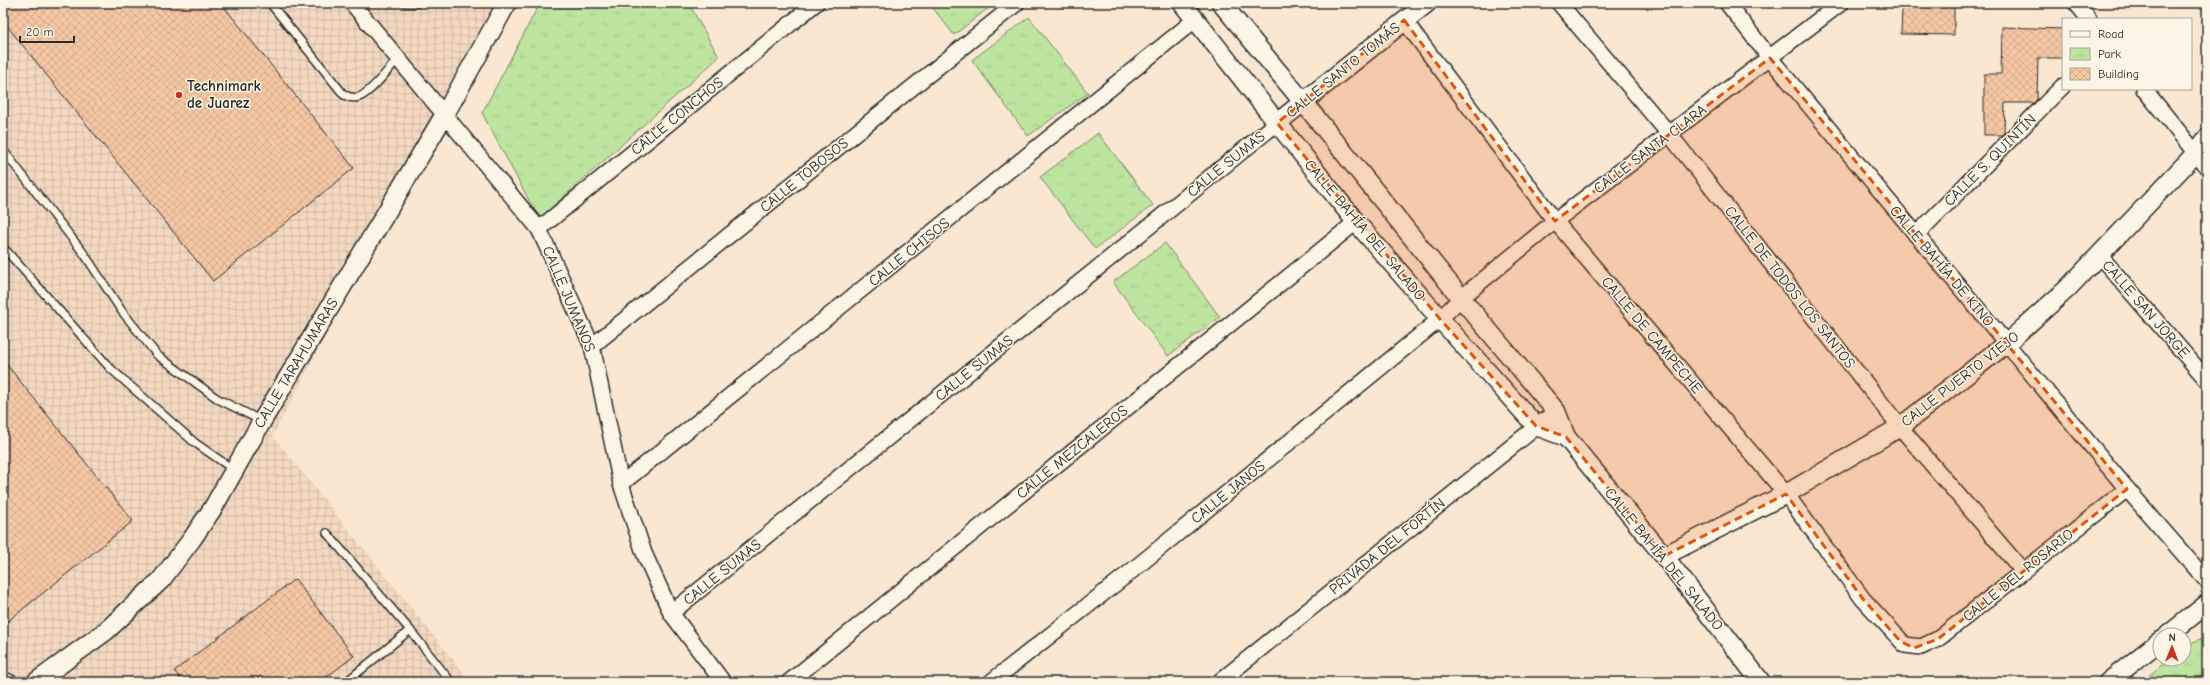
<svg xmlns="http://www.w3.org/2000/svg" width="2210" height="685" viewBox="0 0 2210 685" font-family="'Comic Neue',sans-serif">
  <defs>
    <pattern id="industrial-grid" width="8" height="8" patternUnits="userSpaceOnUse"><rect width="8" height="8" fill="#f4d9c1"/><path d="M0 4h8M4 0v8" fill="none" stroke="#d1baa6"/></pattern>
    <pattern id="park-tufts" width="24" height="20" patternUnits="userSpaceOnUse"><rect width="24" height="20" fill="#bee5a0"/><path d="M3 7l-1-3M5 7V3M7 7l1-3M15 17l-1-3M17 17v-4M19 17l1-3" fill="none" stroke="#a3c58a"/></pattern>
    <pattern id="building-cross-hatch" width="8" height="8" patternUnits="userSpaceOnUse"><rect width="8" height="8" fill="#f5c7a4"/><path d="M0 0l8 8M0 8l8-8" fill="none" stroke="#d2ab8d"/></pattern>
  </defs>
  <rect width="100%" height="100%" fill="#fae7d2"/>
  <filter id="ink" filterUnits="userSpaceOnUse"><feTurbulence type="fractalNoise" baseFrequency=".025" numOctaves="2"/><feDisplacementMap in="SourceGraphic" scale="8" xChannelSelector="R" yChannelSelector="G"/><feConvolveMatrix kernelMatrix="1 2 1 2 8 2 1 2 1" color-interpolation-filters="sRGB"/></filter>
  <g filter="url(#ink)">
    <polygon fill="url(#industrial-grid)" points="3,3 500,3 273,436 471,682 3,682"/>
    <g fill="url(#park-tufts)" stroke="#748866">
      <polygon points="540,3 691,3 689,4 719,57 539,219 482,113"/>
      <polygon points="929,3 995,3 954,35"/>
      <polygon points="1029,17 1088,93 1028,136 972,60"/>
      <polygon points="1098,133 1153,205 1095,249 1040,177"/>
      <polygon points="1165,243 1220,317 1168,356 1113,282"/>
      <polygon points="2203,638 2207,639 2207,682 2141,682 2169,659 2184,659 2184,646"/>
    </g>
    <g fill="url(#building-cross-hatch)" stroke="#2b2b2b">
      <polygon points="3,3 221,3 354,168 213,281 3,21"/>
      <polygon points="1902,7 1954,7 1954,35 1901,34"/>
      <polygon points="2002,27 2063,29 2063,58 2038,58 2037,99 2034,103 2005,103 2004,133 2002,135 1984,135 1984,74 2001,74"/>
      <polygon points="3,360 133,521 3,625"/>
      <polygon points="295,579 354,656 320,682 183,682 174,671"/>
    </g>
    <g fill="none" stroke-linecap="round" stroke-linejoin="round">
      <g stroke="#2b2b2b" stroke-width="10">
        <g id="service">
          <path d="M270,3l74,92c5,2 10,4 15,2 13,-5 30,-29 40,-39"/>
          <polyline points="406,3 417,3"/>
          <polyline points="3,150 85,255 121,310 157,355 218,399 262,421"/>
          <polyline points="3,247 110,368 194,442 234,470"/>
          <polyline points="327,533 410,630 451,682"/>
          <polyline points="3,675 18,682"/>
          <polyline points="346,682 410,630"/>
        </g>
      </g>
      <g stroke="#2b2b2b" stroke-width="18">
        <g id="minor">
          <polyline points="352,3 539,229 592,346 621,484 644,553 671,613 723,682"/>
          <polyline points="1559,3 1670,135 1900,427 2022,570"/>
          <polyline points="1727,3 1770,58 2127,489 2207,581"/>
          <polyline points="2076,3 2089,19"/>
          <polyline points="1404,20 1555,221 1786,494 1863,599 1905,645 1921,647 1938,639 2127,489"/>
          <polyline points="2144,89 2207,167"/>
          <polyline points="539,229 816,3"/>
          <polyline points="1916,235 2063,86"/>
          <polyline points="2100,256 2207,380"/>
          <polyline points="592,346 1017,3"/>
          <polyline points="621,484 1196,19"/>
          <polyline points="671,613 1277,123"/>
          <polyline points="789,682 1356,222"/>
          <polyline points="991,682 1134,569 1440,319 1461,298 1555,221 1841,3"/>
          <polyline points="1219,682 1556,411"/>
        </g>
      </g>
      <g stroke="#2b2b2b" stroke-width="21">
        <g id="tertiary">
          <polyline points="1182,3 1356,222 1440,319 1536,426 1566,437"/>
          <polyline points="1221,3 1304,103 1461,298 1556,411 1566,437 1664,556 1761,682"/>
          <polyline points="1277,123 1427,3"/>
          <polyline points="1664,556 1786,494 1900,427 2007,343 2067,289 2196,153 2207,138"/>
          <polyline points="2168,635 2207,604"/>
          <polyline points="36,682 106,631 161,580 192,539 213,508 262,421 445,114 507,3"/>
          <polyline points="2108,682 2160,641"/>
        </g>
      </g>
      <use href="#service" stroke="#fcf5e5" stroke-width="7"/>
      <use href="#minor" stroke="#fcf5e5" stroke-width="15"/>
      <use href="#tertiary" stroke="#fcf5e5" stroke-width="18"/>
    </g>
  </g>
  <path fill="#df570e" fill-opacity="0.2" stroke="#df570e" stroke-width="3" stroke-dasharray="8 5" stroke-linejoin="round" d="M1404,20l151,201 215,-163 357,431 -189,150 -24,9 -14,-7 -37,-42 -77,-105 -122,62 -98,-119 -30,-11 -96,-107 -163,-196z"/>
  <circle fill="#c8321e" stroke="#fcf5e5" stroke-width="1.5" cx="179" cy="95" r="4"/>
  <g text-anchor="middle" stroke-width="3" stroke-linejoin="round" paint-order="stroke">
    <g font-size="15" fill="#2b2b2b" stroke="#fcf5e5">
      <text transform="translate(1343 70) rotate(-39)" y="5">CALLE SANTO TOMÁS</text>
      <text transform="translate(677 116) rotate(-39)" y="5">CALLE CONCHOS</text>
      <text transform="translate(1650 149) rotate(-37)" y="5">CALLE SANTA CLARA</text>
      <text transform="translate(1990 160) rotate(-45)" y="5">CALLE S. QUINTÍN</text>
      <text transform="translate(1226 164) rotate(-39)" y="5">CALLE SUMAS</text>
      <text transform="translate(804 175) rotate(-39)" y="5">CALLE TOBOSOS</text>
      <text transform="translate(1365 230) rotate(50)" y="5">CALLE BAHÍA DEL SALADO</text>
      <text transform="translate(909 252) rotate(-39)" y="5">CALLE CHISOS</text>
      <text transform="translate(1942 266) rotate(50)" y="5">CALLE BAHÍA DE KINO</text>
      <text transform="translate(1790 287) rotate(52)" y="5">CALLE DE TODOS LOS SANTOS</text>
      <text transform="translate(569 299) rotate(67)" y="5">CALLE JUMANOS</text>
      <text transform="translate(2146 309) rotate(49)" y="5">CALLE SAN JORGE</text>
      <text transform="translate(1652 335) rotate(50)" y="5">CALLE DE CAMPECHE</text>
      <text transform="translate(296 363) rotate(-59)" y="5">CALLE TARAHUMARAS</text>
      <text transform="translate(974 368) rotate(-39)" y="5">CALLE SUMAS</text>
      <text transform="translate(1960 379) rotate(-38)" y="5">CALLE PUERTO VIEJO</text>
      <text transform="translate(1072 452) rotate(-39)" y="5">CALLE MEZCALEROS</text>
      <text transform="translate(1228 492) rotate(-39)" y="5">CALLE JANOS</text>
      <text transform="translate(1387 546) rotate(-39)" y="5">PRIVADA DEL FORTÍN</text>
      <text transform="translate(1664 559) rotate(51)" y="5">CALLE BAHÍA DEL SALADO</text>
      <text transform="translate(722 572) rotate(-39)" y="5">CALLE SUMAS</text>
      <text transform="translate(2018 575) rotate(-39)" y="5">CALLE DEL ROSARIO</text>
    </g>
    <g font-size="15" font-weight="bold" fill="#2b2b2b" stroke="#fcf5e5" text-anchor="start">
      <text x="187" y="91">Technimark<tspan x="187" dy="17">de Juarez</tspan></text>
    </g>
  </g>
  <rect width="2210" height="685" fill="none" stroke="#fcf5e5" stroke-width="16"/>
  <rect x="8" y="8" width="2194" height="669" fill="none" stroke="#2b2b2b" stroke-width="1.5" filter="url(#ink)"/>
  <rect x="2062" y="18" width="130" height="72" fill="#fcf5e5" stroke="#a8a49b"/>
  <rect x="2070" y="31" width="20" height="6" fill="#fcf5e5" stroke="#a8a49b"/>
  <text x="2098" y="38" font-size="12" fill="#2b2b2b">Road</text>
  <rect x="2070" y="48" width="20" height="12" fill="url(#park-tufts)" stroke="#a8a49b"/>
  <text x="2098" y="58" font-size="12" fill="#2b2b2b">Park</text>
  <rect x="2070" y="68" width="20" height="12" fill="url(#building-cross-hatch)" stroke="#a8a49b"/>
  <text x="2098" y="78" font-size="12" fill="#2b2b2b">Building</text>
  <g transform="translate(2172 647) rotate(1)"><circle r="19" fill="#fcf5e5" stroke="#a8a49b"/>
  <path d="M0-3L7 15L0 10L-7 15Z" fill="#c8321e"/>
  <text y="-6" font-size="11" font-weight="bold" text-anchor="middle" fill="#2b2b2b">N</text>
  </g>
  <path d="M20 36v6h54v-6" fill="none" stroke="#2b2b2b" stroke-width="2"/>
  <text x="26" y="36" font-size="12" fill="#2b2b2b" stroke="#fcf5e5" stroke-width="3" paint-order="stroke">20 m</text>
</svg>
